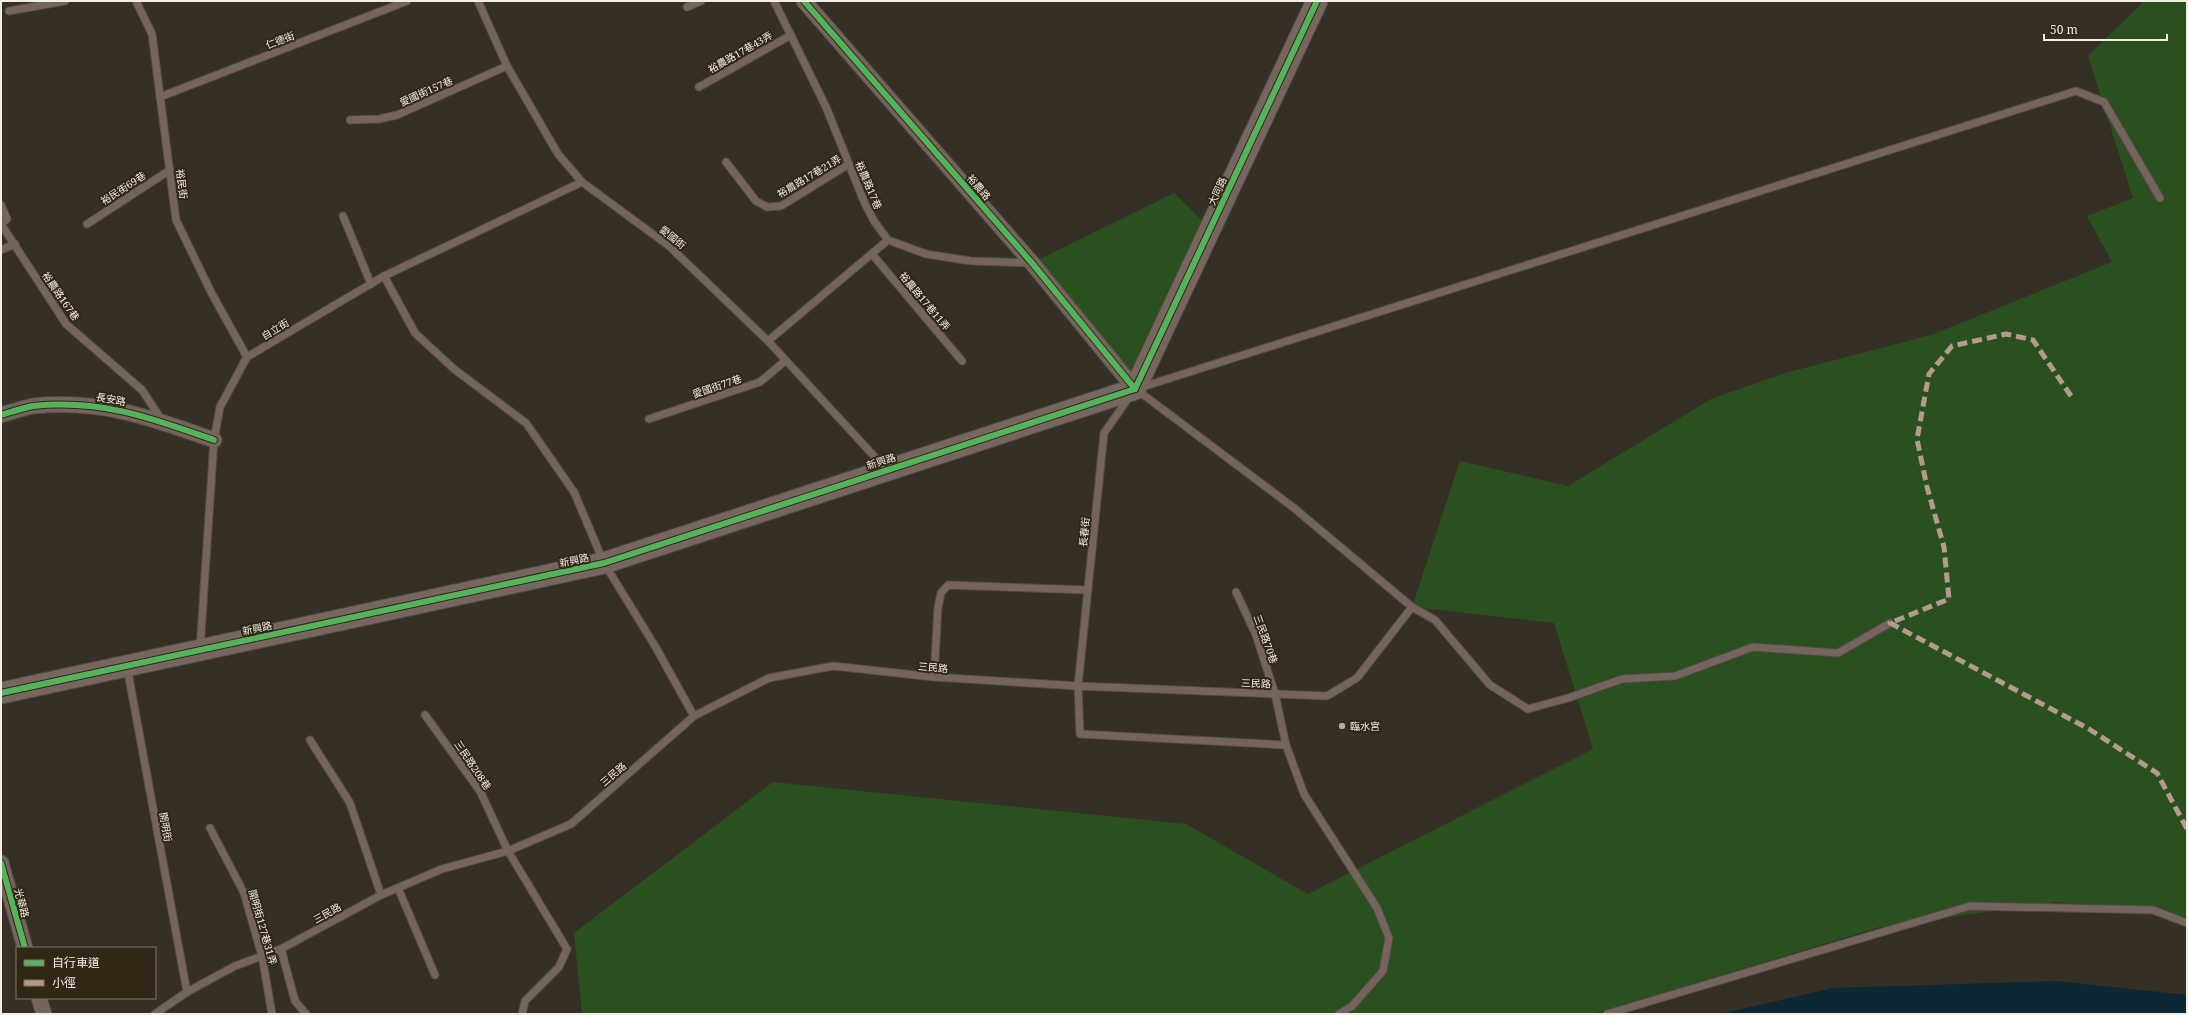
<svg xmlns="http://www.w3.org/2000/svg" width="2188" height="1015" viewBox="0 0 2188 1015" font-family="'Noto Serif','Noto Sans TC',serif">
  <rect width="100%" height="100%" fill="#352f25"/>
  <g fill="#2b501f">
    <polygon points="2144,1 2187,1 2187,922 2153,910 2056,902 1880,927 1593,1014 582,1014 574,933 773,782 1186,824 1308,894 1593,749 1554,623 1412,607 1460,461 1568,486 1711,399 1785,373 1931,335 2112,262 2087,216 2133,198 2088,56"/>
    <polygon points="1174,193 1212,230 1135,384 1032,263"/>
  </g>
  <polygon fill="#0b2834" points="2057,981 2187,995 2187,1014 1720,1014 1833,988"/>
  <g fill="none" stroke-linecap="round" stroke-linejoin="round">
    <g stroke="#524d45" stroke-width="9">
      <g id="lane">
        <polyline points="136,1 152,34 176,220 212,294 247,357"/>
        <polyline points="478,1 507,66 558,154 582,182 669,246 768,341 885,468"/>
        <polyline points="774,1 826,107 865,204 874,221 888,240 926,254 971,261 1031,263"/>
        <polyline points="687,7 701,1"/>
        <polyline points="9,11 65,1"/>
        <polyline points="699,87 791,35"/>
        <polyline points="160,97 407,1"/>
        <polyline points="350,120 379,119 397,115 507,66"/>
        <polyline points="726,162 756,201 767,207 781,206 849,164"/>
        <polyline points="1,205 7,219 1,224 66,324 142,390 161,419"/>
        <polyline points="343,216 371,284"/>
        <polyline points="87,224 170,170"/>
        <polyline points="1,250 15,244"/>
        <polyline points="872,254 962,361"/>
        <polyline points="384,276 415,333 454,369 526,423 574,492 604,563 655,646 694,716"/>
        <polyline points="768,341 888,240"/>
        <polyline points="1139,388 2076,91 2104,102 2160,198"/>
        <polyline points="1130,396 1104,433 1078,686 1080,734 1286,745"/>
        <polyline points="649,419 760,382 785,361"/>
        <polyline points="1236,592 1256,635 1275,694 1286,745 1304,794 1377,908 1389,938 1383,971 1352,1006 1339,1014"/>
        <polyline points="1412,607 1435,620 1490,685 1528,709 1568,698 1622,679 1675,676 1753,647 1838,653 1890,623"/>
        <polyline points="200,649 214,440 220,407 247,357 384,276 582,182"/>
        <polyline points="127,667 187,992"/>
        <polyline points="934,677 938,607 941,593 948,585 1088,590"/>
        <polyline points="425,715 480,791 508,851 567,949 559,967 525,1001 522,1014"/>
        <polyline points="310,740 350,803 381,895"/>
        <polyline points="210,828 244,893 262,956 272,1014"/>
        <polyline points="398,888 435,975"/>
        <polyline points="281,949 295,1001 306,1014"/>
        <polyline points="155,1014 187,992 235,966 281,949 381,895 442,869 508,851 571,824 694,716 769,678 833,666 934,677 1078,686 1327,696 1357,678 1412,607 1294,508 1137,390"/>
        <polyline points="1607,1014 1970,906 2153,910 2187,923"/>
      </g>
    </g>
    <g stroke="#524d45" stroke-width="17">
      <g id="street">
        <polyline points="804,1 1032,263 1135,389"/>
        <path d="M1,415c10,-3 22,-7 32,-9 68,-7 119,12 181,34"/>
        <polyline points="1,863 25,948"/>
        <polyline points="39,998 44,1014"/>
      </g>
    </g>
    <g stroke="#524d45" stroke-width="23">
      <polyline id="secondary" points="1,693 604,563 1135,389 1317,1"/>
    </g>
    <use href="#lane" stroke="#75645e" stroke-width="7"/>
    <use href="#street" stroke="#75645e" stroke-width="15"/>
    <use href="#secondary" stroke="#77655f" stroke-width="21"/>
    <polyline stroke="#b69a8f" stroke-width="5" stroke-dasharray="10 5" stroke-linecap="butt" points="2071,396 2033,340 2006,334 1952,346 1929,374 1917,439 1927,487 1944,547 1949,599 1890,623 2089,729 2157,773 2187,829"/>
    <g stroke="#302716" stroke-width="8">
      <g id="cycleway">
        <polyline points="804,1 1032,263 1135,389"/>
        <polyline points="1135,389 1317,1"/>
        <path d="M1,415c10,-3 22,-7 32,-9 68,-7 119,12 181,34"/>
        <polyline points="1,693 604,563 1135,389"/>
        <polyline points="1,863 25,948"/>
      </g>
    </g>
    <use href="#cycleway" stroke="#56b35d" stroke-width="6"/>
  </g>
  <circle fill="#b1aaa0" stroke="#302716" stroke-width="1.5" cx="1342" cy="726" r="4"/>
  <g text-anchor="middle" stroke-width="4" stroke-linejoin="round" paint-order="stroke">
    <g font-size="10" fill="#f4ede3" stroke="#302716">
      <text transform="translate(280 40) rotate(-21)" y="4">仁德街</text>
      <text transform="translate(740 52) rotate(-30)" y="4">裕農路17巷43弄</text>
      <text transform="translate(426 91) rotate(-24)" y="4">愛國街157巷</text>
      <text transform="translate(809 176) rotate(-31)" y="4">裕農路17巷21弄</text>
      <text transform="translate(182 184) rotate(83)" y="4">裕民街</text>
      <text transform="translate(869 185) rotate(67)" y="4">裕農路17巷</text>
      <text transform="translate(979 187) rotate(49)" y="4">裕農路</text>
      <text transform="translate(123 188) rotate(-33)" y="4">裕民街69巷</text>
      <text transform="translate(1217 191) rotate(-65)" y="4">大同路</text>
      <text transform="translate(673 237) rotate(39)" y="4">愛國街</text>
      <text transform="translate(61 296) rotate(55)" y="4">裕農路167巷</text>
      <text transform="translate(925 301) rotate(50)" y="4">裕農路17巷11弄</text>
      <text transform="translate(275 329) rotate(-31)" y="4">自立街</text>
      <text transform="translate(717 386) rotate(-19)" y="4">愛國街77巷</text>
      <text transform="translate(111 399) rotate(10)" y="4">長安路</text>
      <text transform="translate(881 461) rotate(-18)" y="4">新興路</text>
      <text transform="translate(1084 532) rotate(-84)" y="4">長春街</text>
      <text transform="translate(574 560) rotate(-12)" y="4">新興路</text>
      <text transform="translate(257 628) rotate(-12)" y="4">新興路</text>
      <text transform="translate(1266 639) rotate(70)" y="4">三民路70巷</text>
      <text transform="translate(933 667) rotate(5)" y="4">三民路</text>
      <text transform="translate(1256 683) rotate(2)" y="4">三民路</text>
      <text transform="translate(473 765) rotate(56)" y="4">三民路208巷</text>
      <text transform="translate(613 774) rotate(-41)" y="4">三民路</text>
      <text transform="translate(166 827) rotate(80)" y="4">開明街</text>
      <text transform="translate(22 903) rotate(75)" y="4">光華路</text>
      <text transform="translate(327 913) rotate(-29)" y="4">三民路</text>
      <text transform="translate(263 927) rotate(74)" y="4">開明街127巷31弄</text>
    </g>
    <g font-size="10" fill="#f4ede3" stroke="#302716" text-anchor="start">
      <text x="1350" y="730">臨水宮</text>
    </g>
  </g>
  <rect width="2188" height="1015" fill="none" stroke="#f4ede3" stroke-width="4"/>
  <rect x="16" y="947" width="140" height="52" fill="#302716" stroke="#7e7668"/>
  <rect x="24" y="960" width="20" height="6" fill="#56b35d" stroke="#7e7668"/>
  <text x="52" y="967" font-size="12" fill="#f4ede3">自行車道</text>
  <rect x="24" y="980" width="20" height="6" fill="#b69a8f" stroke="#7e7668"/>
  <text x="52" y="987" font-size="12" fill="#f4ede3">小徑</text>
  <path d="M2044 34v6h123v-6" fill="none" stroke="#f4ede3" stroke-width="2"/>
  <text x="2050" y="34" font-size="12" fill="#f4ede3" stroke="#302716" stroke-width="3" paint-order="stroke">50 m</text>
</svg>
